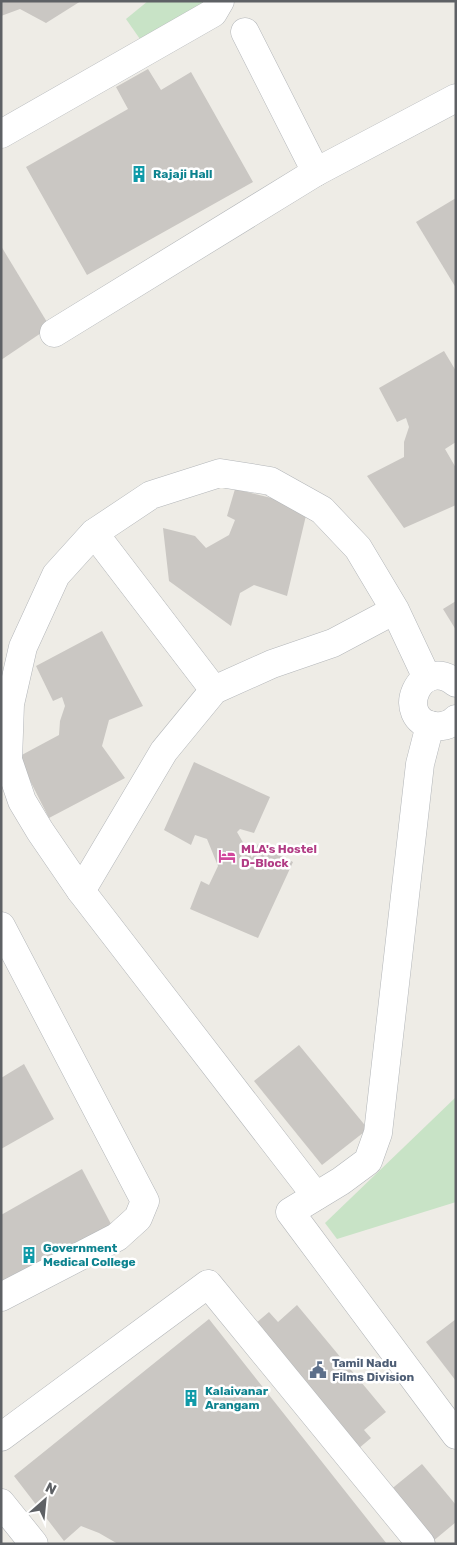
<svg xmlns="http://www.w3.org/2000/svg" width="457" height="1545" viewBox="0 0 457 1545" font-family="Rubik,sans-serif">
  <rect width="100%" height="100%" fill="#eeece6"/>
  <g fill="#c8e3c6">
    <polygon points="148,1 218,1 149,52 126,19"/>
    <polygon points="456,1097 456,1202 337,1239 325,1223"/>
  </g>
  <g fill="#cac7c3">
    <polygon points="1,1 81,1 46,23 20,9 1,16"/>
    <polygon points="148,69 161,90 191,72 253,182 87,275 26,167 128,109 116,87"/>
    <polygon points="456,198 456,288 416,222"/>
    <polygon points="1,246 50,327 1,360"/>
    <polygon points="444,351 456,371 456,442 445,449 456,468 456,505 404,528 367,476 404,457 404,442 409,427 406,418 397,422 379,388"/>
    <polygon points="235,489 308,507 287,596 254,585 240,593 231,626 169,581 163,528 195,536 206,548 229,535 235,520 227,516"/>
    <polygon points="456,601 456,630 443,609"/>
    <polygon points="102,631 143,706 109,720 102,746 125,778 49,818 18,757 59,735 60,721 65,706 62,697 53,701 36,666"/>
    <polygon points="194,762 270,797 254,833 240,829 237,832 252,858 258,844 293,862 258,938 190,909 201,881 209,885 218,866 207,839 195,835 191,845 164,830"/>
    <polygon points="299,1045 368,1129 322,1165 254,1081"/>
    <polygon points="24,1064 54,1119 1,1149 1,1078"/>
    <polygon points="82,1169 111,1224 1,1287 1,1215"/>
    <polygon points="297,1305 386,1412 364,1430 371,1438 352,1454 250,1328 269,1312 278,1322"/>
    <polygon points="209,1319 387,1544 118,1544 99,1533 81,1526 64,1541 14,1476"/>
    <polygon points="456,1319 456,1381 426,1342"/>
    <polygon points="422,1464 456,1505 456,1522 432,1542 389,1491"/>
  </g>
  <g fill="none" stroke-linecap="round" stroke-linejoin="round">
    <g stroke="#b3b6b9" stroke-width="29">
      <g id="minor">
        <polyline points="245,32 316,172"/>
        <polyline points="1,134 213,13 220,1"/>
        <polyline points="54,333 316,172 456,98"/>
        <polyline points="94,533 214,690"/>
        <polyline points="395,610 333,643 272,664 214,690 164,751 81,891 40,831 22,801 8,760 10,704 23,647 56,575 94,533 151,495 220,473 270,481 322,510 358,548 395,610 427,678"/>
        <path d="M456,683c-37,-29 -63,36 -22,43 8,1 16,-1 22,-7"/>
        <polyline points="430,725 420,764 378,1133 368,1161 341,1181 290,1212 456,1435"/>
        <polyline points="81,891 316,1196"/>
        <polyline points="1,926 145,1201 138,1218 117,1237 1,1297"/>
        <polyline points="1,1437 208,1284 421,1544"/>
        <polyline points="1,1503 34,1544"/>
      </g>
    </g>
    <use href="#minor" stroke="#fff" stroke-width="28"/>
  </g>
  <defs>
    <g id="building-bare" transform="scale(1.35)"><path d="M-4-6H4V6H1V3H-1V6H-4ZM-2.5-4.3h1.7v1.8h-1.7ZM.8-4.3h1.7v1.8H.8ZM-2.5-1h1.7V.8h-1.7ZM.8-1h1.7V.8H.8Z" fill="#0f9aa8" stroke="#fff" stroke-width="2.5" paint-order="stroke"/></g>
    <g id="hotel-bare" transform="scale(1.35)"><path d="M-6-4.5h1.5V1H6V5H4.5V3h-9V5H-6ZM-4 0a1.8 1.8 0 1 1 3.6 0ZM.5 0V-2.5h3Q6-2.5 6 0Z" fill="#d1479c" stroke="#fff" stroke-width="2.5" paint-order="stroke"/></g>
    <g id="civic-bare" transform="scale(1.35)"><path d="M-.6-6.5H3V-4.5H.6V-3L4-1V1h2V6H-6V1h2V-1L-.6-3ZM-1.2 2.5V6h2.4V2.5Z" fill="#5c6f8a" stroke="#fff" stroke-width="2.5" paint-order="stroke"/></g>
  </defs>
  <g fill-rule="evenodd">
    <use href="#building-bare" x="139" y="174"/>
    <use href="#hotel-bare" x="227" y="856"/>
    <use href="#building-bare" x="29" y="1255"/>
    <use href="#civic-bare" x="318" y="1370"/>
    <use href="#building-bare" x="191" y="1398"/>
  </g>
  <g text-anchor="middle" stroke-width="5" stroke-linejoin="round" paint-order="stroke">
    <g font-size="12" font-weight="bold" fill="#0d838f" stroke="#fff" text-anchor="start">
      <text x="153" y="178">Rajaji Hall</text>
      <text x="43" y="1252">Government<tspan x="43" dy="14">Medical College</tspan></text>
      <text x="205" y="1395">Kalaivanar<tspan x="205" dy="14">Arangam</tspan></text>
    </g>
    <g font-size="12" font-weight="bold" fill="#b23c85" stroke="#fff" text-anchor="start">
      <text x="241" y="853">MLA's Hostel<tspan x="241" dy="14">D-Block</tspan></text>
    </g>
    <g font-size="12" font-weight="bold" fill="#4e5e75" stroke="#fff" text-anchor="start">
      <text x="332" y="1367">Tamil Nadu<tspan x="332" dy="14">Films Division</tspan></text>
    </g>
  </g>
  <rect width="457" height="1545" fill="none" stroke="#5e6165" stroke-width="5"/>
  <g transform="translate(45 1500) rotate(27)" stroke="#ffffff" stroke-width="4" paint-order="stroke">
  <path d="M0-4L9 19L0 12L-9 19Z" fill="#5e6165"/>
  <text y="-8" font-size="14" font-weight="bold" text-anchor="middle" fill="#5e6165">N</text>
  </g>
</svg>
